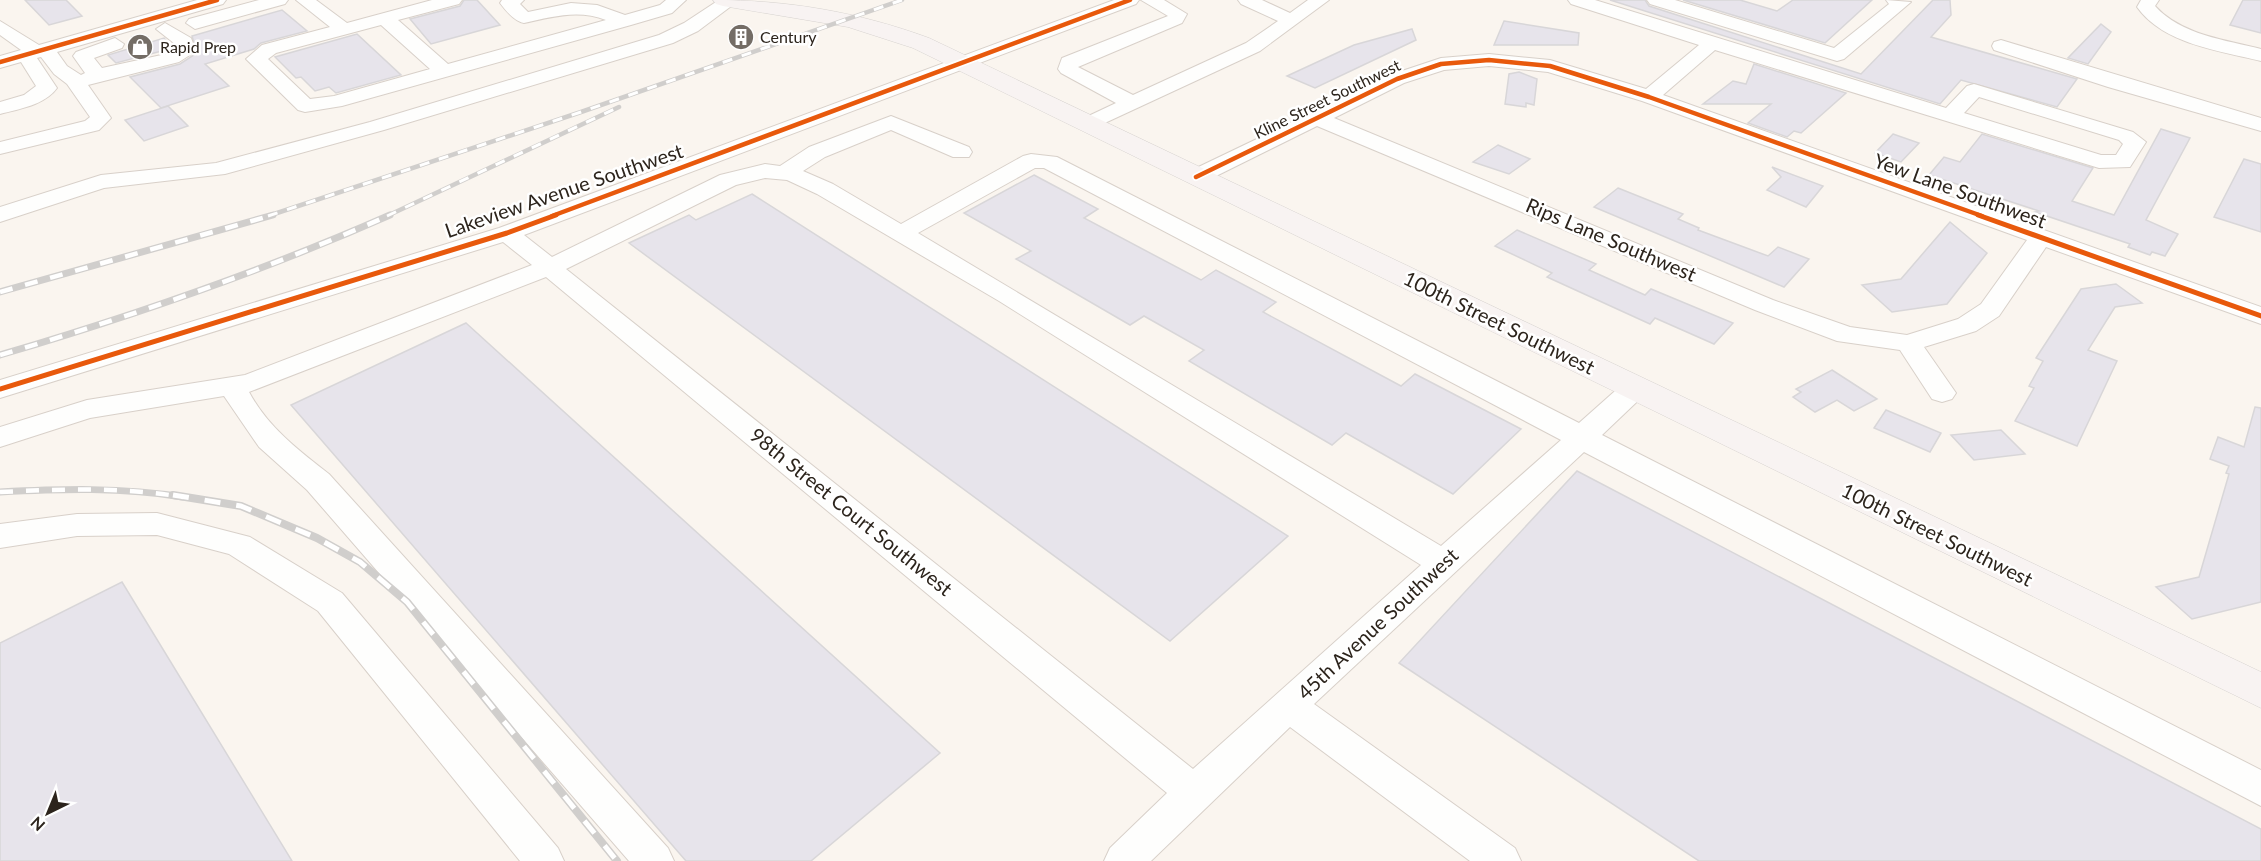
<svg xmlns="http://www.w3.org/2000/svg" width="2261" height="861" viewBox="0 0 2261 861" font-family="Lato,sans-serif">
  <rect width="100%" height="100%" fill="#faf5ef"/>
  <g fill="#e7e4eb" stroke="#d8d6d8" stroke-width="1.5">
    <polygon points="25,0 66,0 82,16 49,25"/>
    <polygon points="464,0 477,0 500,25 431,44 410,19 460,6"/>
    <polygon points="1610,0 1645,0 1649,6 1861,74 1933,0 1950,0 1951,15 1931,37 2077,79 2057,107 1961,80 1940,104"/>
    <polygon points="1683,0 1740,0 1777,11 1793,0 1872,0 1825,43"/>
    <polygon points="2243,0 2261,0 2261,33 2230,25"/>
    <polygon points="282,10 307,31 261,43 254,49 205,64 229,86 161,108 130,77 180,64 197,53 192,36"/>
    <polygon points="1504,21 1579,33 1578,45 1494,45"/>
    <polygon points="2101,24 2111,32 2088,64 2068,58"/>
    <polygon points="1412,29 1416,40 1315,88 1287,76 1354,45"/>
    <polygon points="357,34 401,75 336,93 329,87 315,91 301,77 296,78 275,57"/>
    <polygon points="164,38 173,48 116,63 108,55"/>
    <polygon points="1754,64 1846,93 1801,133 1794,131 1787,137 1748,123 1771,104 1703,104 1733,81 1746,84"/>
    <polygon points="1519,72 1537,79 1534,105 1526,103 1526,107 1505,104 1509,74"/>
    <polygon points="168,106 188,126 144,141 125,120"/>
    <polygon points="2161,129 2190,138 2146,220 2178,234 2165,256 2152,252 2150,255 2128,247 2130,244 2035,212 2039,211 1929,175 1944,157 1960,162 1982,134 2093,168 2072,201 2114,215"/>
    <polygon points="1893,134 1919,143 1901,162 1875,153"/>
    <polygon points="1498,145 1530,159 1509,174 1473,162"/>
    <polygon points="2244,159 2261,164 2261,232 2214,217"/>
    <polygon points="1772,167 1823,186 1806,207 1767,190 1781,177"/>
    <polygon points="1034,175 1098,209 1084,218 1201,280 1216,270 1276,302 1263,312 1401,386 1415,374 1521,429 1453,494 1346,433 1332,445 1189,361 1204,350 1144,316 1130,325 1016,259 1031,251 964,213"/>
    <polygon points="1618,188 1683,214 1678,219 1699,228 1698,230 1768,256 1778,247 1809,259 1784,287 1594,207"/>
    <polygon points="752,194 1288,536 1170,641 629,243 689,215 696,220"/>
    <polygon points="1950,222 1987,253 1947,304 1892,312 1862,285 1901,279"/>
    <polygon points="1517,230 1596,264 1589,270 1645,295 1651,289 1733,323 1714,344 1655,318 1650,324 1547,277 1552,273 1495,246"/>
    <polygon points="2116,284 2142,303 2115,307 2088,350 2117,361 2077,446 2015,421 2034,388 2029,386 2043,361 2036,358 2081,289"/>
    <polygon points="466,323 940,753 811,861 686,861 291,405"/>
    <polygon points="1832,370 1877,399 1854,411 1837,400 1815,412 1793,397 1801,392 1796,389"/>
    <polygon points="2255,407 2261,408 2261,602 2192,619 2156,587 2199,577 2229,474 2226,473 2229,466 2210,459 2218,437 2244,447"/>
    <polygon points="1886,410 1941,433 1930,452 1874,428"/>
    <polygon points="2001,430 2025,454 1974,460 1951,435"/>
    <polygon points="1577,471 2261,829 2261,861 1699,861 1399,663"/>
    <polygon points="122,582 292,861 0,861 0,643"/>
  </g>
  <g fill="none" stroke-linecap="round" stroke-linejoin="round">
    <g stroke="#d8d0c9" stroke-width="2">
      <g id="minor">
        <path d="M197,0h29l-3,4 -166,48 10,14 14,9 4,-2 -12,-17 3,-4 39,-14 9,6 -2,4 -28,10 8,10 64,-14 10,-5 -1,-5 -19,-15 9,-6 26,15 5,13 -17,11 -91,23 23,33 -12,12 -99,24v-12l85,-21 5,-4 -23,-33 -13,-10 -13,-17 -4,1 20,30c-12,17 -38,21 -57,26v-12l24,-7 12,-9 -15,-24 -21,6v-12l21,-6 -21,-15v-14l39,24z"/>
        <polygon points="259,0 288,0 285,4 195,29 186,23 189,19"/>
        <path d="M296,0h20l31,23 85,-23h30l-3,4 -61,16 50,44 158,-44c-28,-11 -54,-3 -82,3 -10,-2 -18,-12 -24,-20l2,-3h22l-4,4 8,8 43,-9 26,2 28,10 35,-10 6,-5h20l-14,13 -41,12 -289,81 -37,6 -7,-2 -52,-51 16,-14 68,-18zM381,25l49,44 -96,27 -24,3 -42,-40 8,-6z"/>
        <polygon points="719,0 738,1 698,31 673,43 384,130 225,174 104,188 0,222 0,207 101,175 216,163 370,122 659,35 684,23"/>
        <path d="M1114,0h25l-3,4 -612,231 28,22 168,-82 45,-11 15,2 29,-19 82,-31 78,31 3,5 -3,5h-16l-62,-27 -66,27 -22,14 30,13 68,40 122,-68 8,-2 26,3 522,266 45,-40 10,-3 10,3 4,6 -4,6 -42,40 659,335v36l-677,-354 -270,252 201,144 6,13h-51l-180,-134 -139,134h-47l6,-13 57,-55 -621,-516 -297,115c19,35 49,58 80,82l339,374 6,13h-45l-322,-371 -48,-43 -35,-51 -134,22 -90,29v-20l87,-27 158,-25 287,-110 -29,-23 -503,156v-18l499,-152zM1035,168h9l517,272 -120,106 -523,-313zM765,178l22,2 30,14 182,107 422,264 -228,204 -627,-500 170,-84z"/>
        <polygon points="1141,0 1164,0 1187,14 1182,23 1078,67 1133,95 1246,43 1278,21 1241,4 1238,0 1262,0 1290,13 1308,0 1329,0 1260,51 1094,128 1080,128 1077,124 1080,120 1116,103 1061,73 1058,69 1062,58 1168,16"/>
        <path d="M1568,0h27l351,108 21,-22 7,-2 159,48 13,10 -16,25 -31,1 -384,-118 -52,45 598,212v17l-215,-77 -47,69 -23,15 -52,16 32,46 -4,6 -10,3 -10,-3 -32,-49 -63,-9 -82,-31 -438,-184 -113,56h-16l-3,-5 3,-5 202,-97 51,-17 48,-4 61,6 96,29 53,-44 -128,-41zM1489,66l59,6 94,29 385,139 -46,64 -23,15 -51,16 -57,-8 -77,-27 -439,-182 70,-35 40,-13zM1979,97l140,43 4,4 -7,11h-15l-137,-42z"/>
        <polygon points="1647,0 1675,0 1834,48 1889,4 1886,0 1911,2 1844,59 1837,61 1650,4"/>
        <path d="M2141,0h18l-4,6c26,29 71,34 106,43v12c-41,-10 -98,-17 -124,-54z"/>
        <polygon points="2001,40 2261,118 2261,131 2108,87 1994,50 1992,46 1994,42"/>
        <polygon points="157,513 250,537 342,593 558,848 564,861 520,861 318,611 229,554 157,535 77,536 0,548 0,524 77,514"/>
      </g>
    </g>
    <g stroke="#d7d3d0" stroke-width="1">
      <path id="major" d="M713,0c75,0 145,12 216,38l1332,634v36l-1348,-660 -65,-21 -125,-21 -7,-2z"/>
    </g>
    <use href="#minor" fill="#fefefd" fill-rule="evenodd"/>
    <use href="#major" fill="#f8f3f2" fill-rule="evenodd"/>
    <g stroke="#d0cecc" stroke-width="4.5">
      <g id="rail-far2">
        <polyline points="268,216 581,112 902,0"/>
        <polyline points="387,216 619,107"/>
      </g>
    </g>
    <g stroke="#d0cecc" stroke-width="7">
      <g id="rail-far1">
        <polyline points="0,292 273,215"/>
        <path d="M0,355c133,-39 263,-84 390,-140"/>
        <path d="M0,492c61,-3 122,-5 183,5"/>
      </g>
    </g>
    <g stroke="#d0cecc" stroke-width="8">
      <polyline id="rail" points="173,495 241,506 317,538 360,562 407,602 617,861"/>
    </g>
    <use href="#rail-far2" stroke="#fff" stroke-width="3" stroke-dasharray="10" stroke-linecap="butt"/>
    <use href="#rail-far1" stroke="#fff" stroke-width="4.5" stroke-dasharray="13" stroke-linecap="butt"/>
    <use href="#rail" stroke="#fff" stroke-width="5" stroke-dasharray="16" stroke-linecap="butt"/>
    <g stroke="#fff" stroke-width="8">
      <g id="cycleway-far1">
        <polyline points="0,62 217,0"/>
        <polyline points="1196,177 1397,79 1441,64 1489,60 1550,66 1649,97 1982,216"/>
        <polyline points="552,216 1130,0"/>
      </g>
    </g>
    <g stroke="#fff" stroke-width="9">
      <g id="cycleway">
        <polyline points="1978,215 2261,316"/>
        <polyline points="0,389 507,233 556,215"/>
      </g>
    </g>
    <use href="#cycleway-far1" stroke="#e8590c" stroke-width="4.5"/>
    <use href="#cycleway" stroke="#e8590c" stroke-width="5"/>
  </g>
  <defs>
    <g id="building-disc" transform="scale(1.35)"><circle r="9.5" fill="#746d66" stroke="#fff"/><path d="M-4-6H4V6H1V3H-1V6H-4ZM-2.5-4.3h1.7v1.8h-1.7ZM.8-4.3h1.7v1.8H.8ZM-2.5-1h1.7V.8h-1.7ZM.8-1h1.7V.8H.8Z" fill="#fff"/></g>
    <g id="shop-disc" transform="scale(1.35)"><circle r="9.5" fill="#746d66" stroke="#fff"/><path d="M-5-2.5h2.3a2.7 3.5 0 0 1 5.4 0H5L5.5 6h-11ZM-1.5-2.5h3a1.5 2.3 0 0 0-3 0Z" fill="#fff"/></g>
  </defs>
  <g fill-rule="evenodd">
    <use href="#building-disc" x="741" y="37"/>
    <use href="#shop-disc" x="140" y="47"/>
  </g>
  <g text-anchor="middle" stroke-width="5" stroke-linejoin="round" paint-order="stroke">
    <g font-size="16" fill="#2c241c" stroke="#fff" text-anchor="start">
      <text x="760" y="43">Century</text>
      <text x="160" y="53">Rapid Prep</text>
    </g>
    <g font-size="16" fill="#2c241c" stroke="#fff">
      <text transform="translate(1327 99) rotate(-26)" y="6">Kline Street Southwest</text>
    </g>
    <g font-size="20" fill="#2c241c" stroke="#fff">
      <text transform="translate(564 191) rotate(-19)" y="7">Lakeview Avenue Southwest</text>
      <text transform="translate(1960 191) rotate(20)" y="7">Yew Lane Southwest</text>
      <text transform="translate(1611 240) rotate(23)" y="7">Rips Lane Southwest</text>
      <text transform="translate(1499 323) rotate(26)" y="7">100th Street Southwest</text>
      <text transform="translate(851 512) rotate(39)" y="7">98th Street Court Southwest</text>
      <text transform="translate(1937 535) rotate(26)" y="7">100th Street Southwest</text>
      <text transform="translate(1378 624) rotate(-43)" y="7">45th Avenue Southwest</text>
    </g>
  </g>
  <g transform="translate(48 813) rotate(223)" stroke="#ffffff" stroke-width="4.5" paint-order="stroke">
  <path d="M0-4.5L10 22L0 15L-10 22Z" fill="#2c241c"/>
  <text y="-9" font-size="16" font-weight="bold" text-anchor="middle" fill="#2c241c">N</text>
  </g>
</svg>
